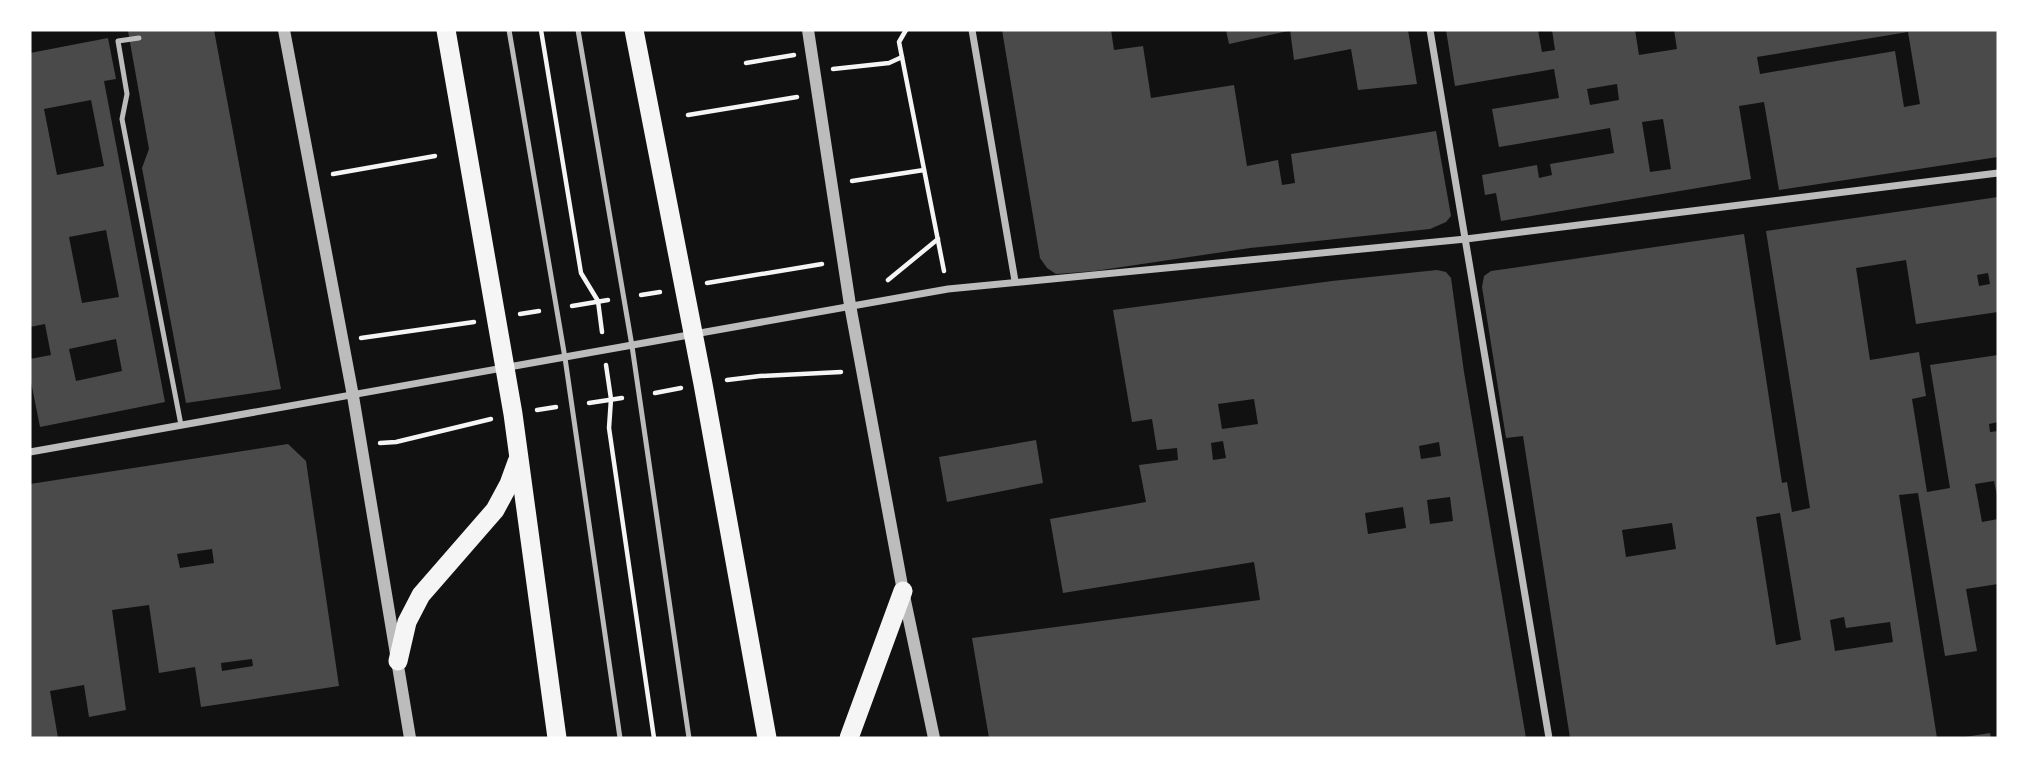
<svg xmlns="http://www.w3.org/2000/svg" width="2028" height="768" viewBox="0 0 2028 768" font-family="'Noto Sans',sans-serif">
  <rect width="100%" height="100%" fill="#111"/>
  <g fill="#4a4a4a" fill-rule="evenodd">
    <polygon points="136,30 214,30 281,389 186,403 142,168 149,149 128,31"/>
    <polygon points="1002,30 1111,30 1114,50 1143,46 1151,98 1234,85 1247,166 1278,160 1282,185 1295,183 1291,154 1436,131 1451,216 1446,222 1430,229 1250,248 1095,271 1056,274 1047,268 1040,258"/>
    <polygon points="1226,30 1288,30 1288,31 1229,44"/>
    <polygon points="1290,30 1408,30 1417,84 1358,90 1351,49 1294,60"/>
    <path d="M1446,30h92l4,22 13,-2 -3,-20h83l4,25 38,-6 -3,-19h324v127l-219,33 -15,-88 -25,4 12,73 -250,42 -5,-28 -11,2 -3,-20 55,-10 2,13 13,-3 -2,-11 64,-11 -4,-25 -111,19 -7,-38 67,-11 -5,-29 -99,17zM1908,32l12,72 -16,3 -9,-56 -135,23 -3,-17zM1617,84l2,16 -29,5 -3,-16zM1663,119l8,50 -21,3 -8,-50z"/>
    <path d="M108,38l8,41 -12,2 61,321 -125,25 -10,-50v-18l21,-4 -6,-31 -15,3v-274zM91,100l13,66 -47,9 -13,-66zM106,230l13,67 -37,6 -13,-66zM116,339l6,32 -46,10 -7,-32z"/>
    <path d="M1998,197v115l-82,12 -10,-64 -50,8 14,92 49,-8 7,44 -14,3 15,93 23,-4 -20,-123 68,-10v67l-9,2 1,8 8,-1v69l-4,-19 -19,3 7,38 16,-3v65l-32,5 11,62 -32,5 -27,-163 -19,2 38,243h-367l-47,-302 -17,2 -24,-151 2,-11 7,-5 253,-37 38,249 5,-1 5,30 18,-4 -44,-277zM1988,273l2,11 -11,2 -2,-11zM1780,513l21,127 -25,5 -20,-128zM1672,523l4,26 -50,8 -4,-27zM1844,617l2,11 44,-6 3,20 -58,9 -5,-31z"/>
    <path d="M1437,270l9,2 5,6 13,94 62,366h-537l-17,-100 288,-38 -6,-38 -191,31 -13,-74 96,-17 -7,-37 39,-5 -1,-12 -20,2 -5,-31 -20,3 -19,-112 219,-29zM1254,399l4,25 -36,5 -4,-25zM1223,441l3,17 -13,2 -2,-17zM1439,442l2,14 -20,3 -2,-13zM1450,497l3,24 -23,3 -3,-24zM1403,507l3,21 -38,6 -3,-21z"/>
    <polygon points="1036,440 1043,483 947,502 939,457"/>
    <path d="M288,444l18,17 33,225 -138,21 -6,-40 -36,6 -10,-68 -37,5 14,100 -37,7 -5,-32 -34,6 8,47h-28v-254zM212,549l2,14 -34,5 -3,-14zM252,659l1,7 -31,5 -1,-8z"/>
    <polygon points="1990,733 1991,738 1965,738 1965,737"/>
  </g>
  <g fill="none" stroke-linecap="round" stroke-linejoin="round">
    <g stroke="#f5f5f5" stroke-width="4.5">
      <polyline points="541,30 581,273 598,301 602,332"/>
      <polyline points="906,30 899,42 944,271"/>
      <polyline points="746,63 794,55"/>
      <polyline points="833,69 889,63 902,57"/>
      <polyline points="688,115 797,97"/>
      <polyline points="333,174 435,156"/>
      <polyline points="852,181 924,170"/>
      <polyline points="888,280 938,239"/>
      <polyline points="707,283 822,264"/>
      <polyline points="641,295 660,292"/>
      <polyline points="572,306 608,300"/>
      <polyline points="520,314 539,311"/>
      <polyline points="361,338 474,322"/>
      <polyline points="606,365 611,399 609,428 654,738"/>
      <polyline points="727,380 760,376 841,372"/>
      <polyline points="655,393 681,388"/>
      <polyline points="589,403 622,398"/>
      <polyline points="537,410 556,407"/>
      <polyline points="380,443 396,442 491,419"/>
    </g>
    <g stroke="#bcbcbc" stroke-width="5">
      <polyline points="509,30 565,358 620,738"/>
      <polyline points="578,30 632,346 689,738"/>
      <polyline points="139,38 118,41 127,94 122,119 181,425"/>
    </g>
    <g stroke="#bcbcbc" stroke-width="7">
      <polyline points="972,30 1015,281"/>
      <polyline points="1430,30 1549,738"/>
      <polyline points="30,452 948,289 1466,239 1998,173"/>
    </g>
    <g stroke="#bcbcbc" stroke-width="12">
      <polyline points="284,30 353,396 410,738"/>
      <polyline points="808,30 850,305 903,591 934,738"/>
    </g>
    <g stroke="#f5f5f5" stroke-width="19">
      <polyline points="446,30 513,414 557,738"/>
      <polyline points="634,30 703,384 767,738"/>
      <polyline points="398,661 407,622 421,595 495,510 509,484 517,462"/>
      <polyline points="849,738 903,591"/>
    </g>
  </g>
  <rect width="2028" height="768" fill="none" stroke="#ffffff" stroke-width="63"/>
</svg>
